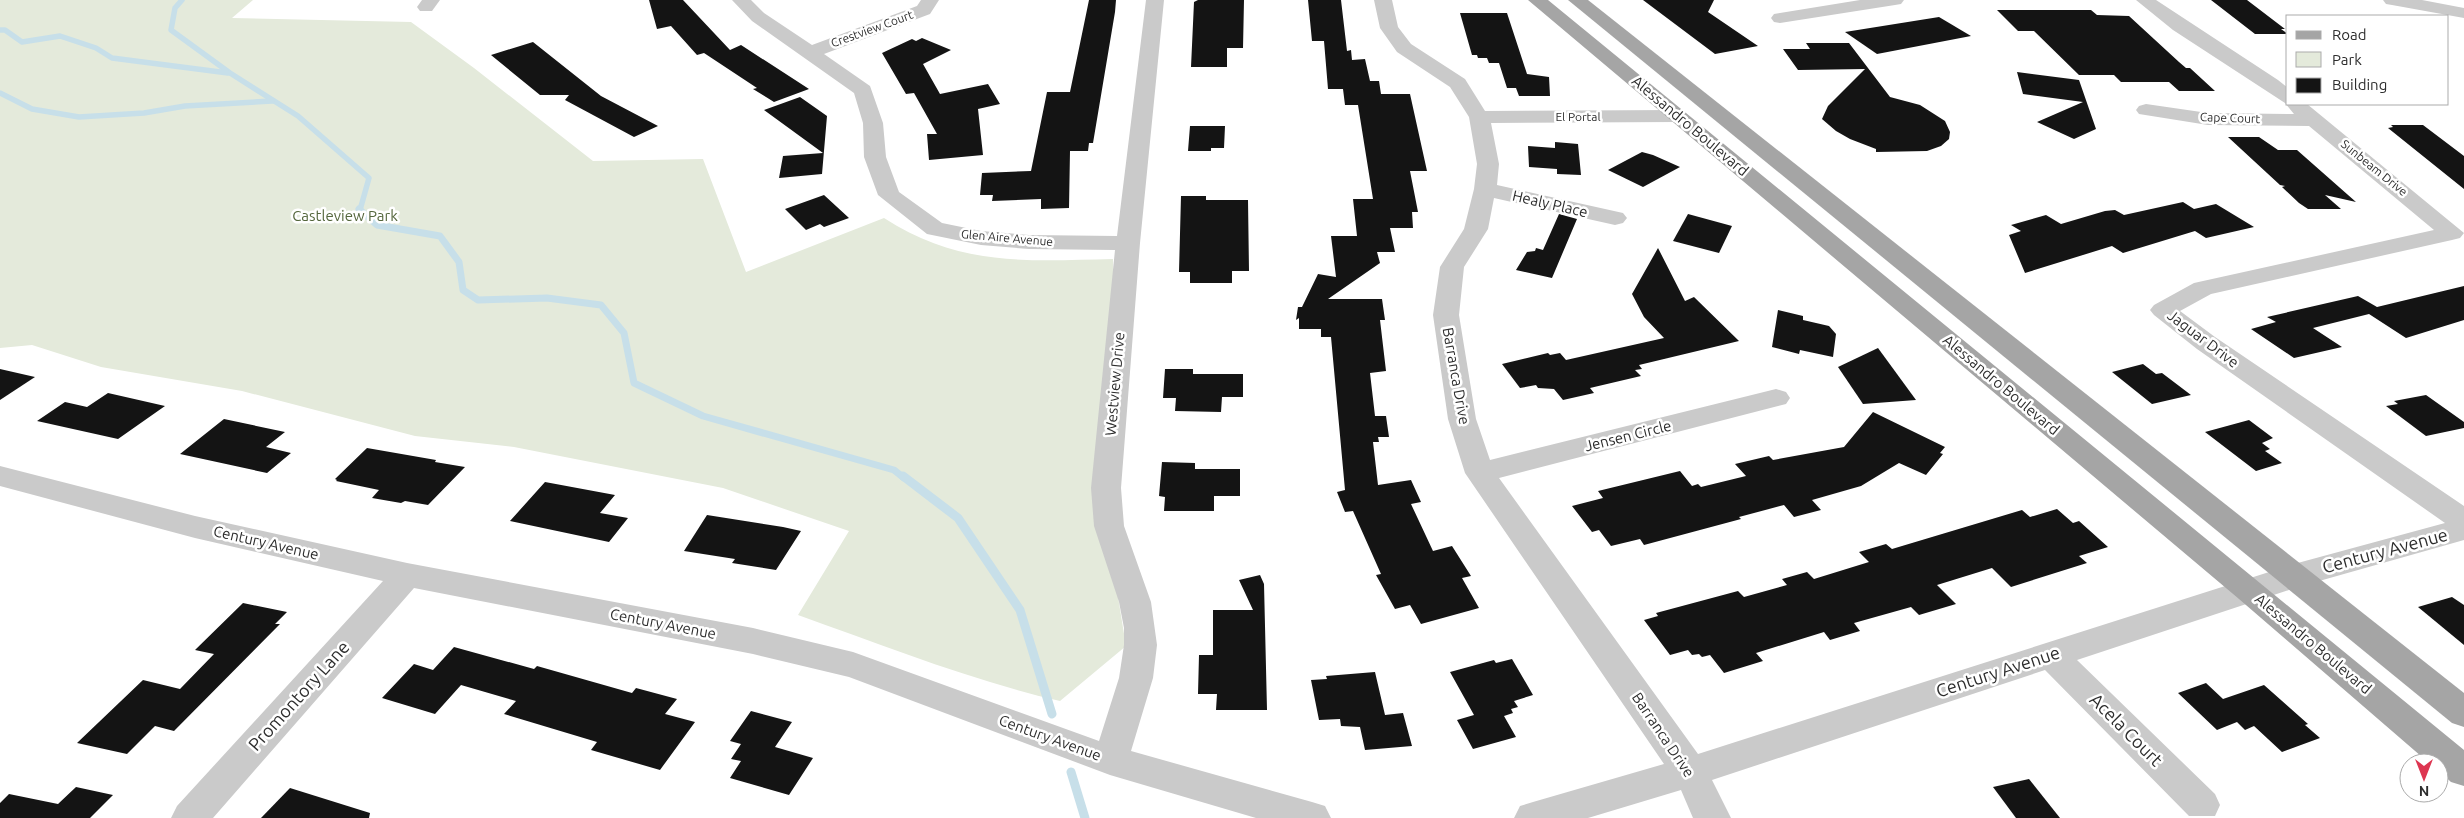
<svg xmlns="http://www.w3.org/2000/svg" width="2464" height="818" viewBox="0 0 2464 818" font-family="Ubuntu,sans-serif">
  <rect width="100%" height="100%" fill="#fff"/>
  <path fill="#e4eadb" d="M0,0h253l-21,18 179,4 63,46 119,93 110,-2 43,113 138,-54c76,49 143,43 229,41l5,338 8,49 -66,55c-90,-21 -175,-55 -262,-86l51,-84 -126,-43 -209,-41 -99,-11 -173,-45 -141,-24 -69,-22 -32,3z"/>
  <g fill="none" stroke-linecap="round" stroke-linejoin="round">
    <g stroke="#c7dfe9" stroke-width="5.5">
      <polyline points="182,0 175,8 171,30 230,73 298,116 369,178 360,210"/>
      <polyline points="0,30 5,30 22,42 60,36 96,48 112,58 228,73"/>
      <polyline points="0,93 32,109 79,117 144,113 185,106 272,101"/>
    </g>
    <polyline stroke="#c7dfe9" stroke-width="7" points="359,209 377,225 440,236 459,262 463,290 478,300 547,298 601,305 624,333 634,383 703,416 894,470 904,478"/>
    <g stroke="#c7dfe9" stroke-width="9">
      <polyline points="903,476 958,518 1020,610 1052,714"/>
      <polyline points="1071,772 1085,818"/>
    </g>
  </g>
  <g fill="#141414">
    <polygon points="649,0 683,0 730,50 741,45 809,89 774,102 753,89 757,88 704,53 697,55 671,26 657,29"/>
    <polygon points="1089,0 1116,0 1115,12 1093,143 1089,143 1088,151 1070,151 1069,208 1041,209 1041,199 992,201 993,195 980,195 982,173 1031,171 1047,92 1070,92"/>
    <polygon points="1198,0 1244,0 1243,48 1227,48 1227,67 1191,67 1194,2"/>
    <polygon points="1308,0 1341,0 1347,51 1351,50 1352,60 1365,59 1370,81 1379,81 1381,94 1410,94 1427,171 1410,171 1418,212 1412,212 1413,228 1390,228 1395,252 1377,252 1380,263 1328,299 1382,299 1385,320 1380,320 1386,371 1370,373 1375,416 1386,416 1389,437 1378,437 1379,442 1373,442 1378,485 1411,480 1421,502 1411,504 1433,551 1452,546 1471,576 1462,578 1479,608 1421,624 1410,605 1395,609 1376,575 1381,574 1353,511 1345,512 1337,492 1345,490 1331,337 1321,337 1321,329 1299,329 1299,318 1296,320 1298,307 1302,307 1318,274 1336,277 1331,236 1357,236 1353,199 1373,199 1358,105 1345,105 1343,89 1328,89 1324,41 1312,41"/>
    <polygon points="1643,0 1714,0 1708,12 1758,46 1715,54"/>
    <polygon points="2211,0 2247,0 2285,29 2281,29 2288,34 2255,34"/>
    <polygon points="1997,10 2091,10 2097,15 2129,16 2179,62 2186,68 2190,68 2215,91 2179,91 2169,82 2121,82 2114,75 2079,75 2034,31 2018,31"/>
    <polygon points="1460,13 1507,13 1527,74 1549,77 1550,96 1519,96 1516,88 1507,88 1499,63 1489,63 1487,58 1478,58 1477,55 1472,55"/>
    <polygon points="1939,17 1971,36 1877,54 1845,32"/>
    <polygon points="922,38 951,50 923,64 940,94 988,84 1000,104 978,109 983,155 929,160 927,134 937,134 914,93 906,94 882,53 912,39 916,41"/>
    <polygon points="533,42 601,96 658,126 634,137 565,100 569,95 540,95 491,55"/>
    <polygon points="1806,43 1849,43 1890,97 1920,105 1945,121 1950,132 1949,139 1941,146 1927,151 1876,152 1876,149 1850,139 1836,131 1822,119 1828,106 1865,69 1798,70 1783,49 1810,49"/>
    <polygon points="2017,72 2079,80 2096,129 2074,139 2037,122 2083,102 2023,94"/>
    <polygon points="800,97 827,116 822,174 779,178 783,156 823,153 764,110"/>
    <polygon points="2391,125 2423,125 2464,156 2464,189 2388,128 2393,127"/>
    <polygon points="1190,126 1225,126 1224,148 1211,148 1211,151 1188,151"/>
    <polygon points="2228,137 2259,137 2278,150 2297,150 2356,202 2325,195 2341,209 2308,209 2299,203 2282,187 2285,186 2280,185"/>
    <polygon points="1555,142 1578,144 1581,175 1557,174 1557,169 1529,167 1528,146 1555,148"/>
    <polygon points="1642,152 1653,155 1680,167 1643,187 1608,170"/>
    <polygon points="824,195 849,218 824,227 820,224 806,230 785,209"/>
    <polygon points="1181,196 1206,196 1206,200 1248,200 1249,271 1232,271 1232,283 1190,283 1190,272 1179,272"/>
    <polygon points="2183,202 2194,209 2216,204 2254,227 2206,238 2195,231 2123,253 2112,246 2025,273 2009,235 2021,231 2011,225 2046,215 2061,224 2105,211 2115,210 2124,215"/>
    <polygon points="1559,214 1577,219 1552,278 1516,270 1527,252 1535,251 1536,248 1543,250"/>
    <polygon points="1688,214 1732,226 1719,253 1673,241"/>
    <polygon points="1658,248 1685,301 1694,297 1739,341 1639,365 1642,369 1635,370 1641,376 1590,388 1594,393 1563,400 1554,389 1538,388 1536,385 1520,388 1502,364 1548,353 1550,355 1560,353 1566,360 1664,338 1644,317 1632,294"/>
    <polygon points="2464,286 2464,320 2406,338 2369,314 2313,328 2342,347 2294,358 2251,329 2276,322 2267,317 2358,296 2377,307"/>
    <polygon points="1778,310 1803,316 1803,320 1829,326 1836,334 1833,357 1800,350 1799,354 1772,347"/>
    <polygon points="1878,348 1916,400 1863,404 1838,367"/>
    <polygon points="2143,364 2156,374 2162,373 2191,395 2152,404 2112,372"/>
    <polygon points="0,369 35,377 0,400"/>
    <polygon points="1165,369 1193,369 1193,374 1243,374 1243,397 1222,397 1221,412 1175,411 1176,398 1163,398"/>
    <polygon points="108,393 165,406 118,439 37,421 65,402 87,407"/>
    <polygon points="2426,395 2464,422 2464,428 2426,436 2386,406 2398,404 2394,401"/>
    <polygon points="1873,412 1945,447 1940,453 1943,454 1926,475 1899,463 1861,486 1812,500 1821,510 1794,517 1784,505 1739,517 1741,519 1644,545 1640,539 1611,546 1599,530 1592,532 1572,506 1603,498 1598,491 1680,471 1692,486 1698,484 1701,487 1746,476 1735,464 1769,456 1773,460 1844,447"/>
    <polygon points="224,419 285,432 266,447 291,453 267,473 180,454"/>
    <polygon points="2249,420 2273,438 2262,443 2270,449 2265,451 2282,463 2256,471 2205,432"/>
    <polygon points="367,448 436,460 435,462 465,467 428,505 405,501 401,503 372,498 379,490 336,481 337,480 335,479"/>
    <polygon points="1162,462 1195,463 1195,469 1240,469 1240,496 1214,496 1214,511 1164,511 1165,497 1159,496"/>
    <polygon points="545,482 615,495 600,513 628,518 609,542 510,521"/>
    <polygon points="2057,509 2073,523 2079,521 2108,547 2079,556 2087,563 2011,587 1992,568 1937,585 1956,604 1919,615 1911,607 1854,623 1860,631 1830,640 1824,632 1756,653 1763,661 1724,673 1710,655 1702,657 1699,654 1692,655 1688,650 1670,655 1644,620 1658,616 1656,613 1738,591 1744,597 1787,585 1782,579 1807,572 1814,579 1869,562 1859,552 1886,544 1892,549 2022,510 2030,517"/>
    <polygon points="707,515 783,527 801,531 776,570 732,563 735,559 684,551"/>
    <polygon points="1260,575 1264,584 1267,710 1216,710 1217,694 1198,694 1199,655 1213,655 1213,610 1253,610 1239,580"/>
    <polygon points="2452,597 2464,605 2464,645 2418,607"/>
    <polygon points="243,603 287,612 275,624 280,624 174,731 155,726 127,754 77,743 143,680 180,689 214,654 195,650"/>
    <polygon points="454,647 534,669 537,666 632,693 636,688 677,699 665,714 695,722 660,770 591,750 597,742 504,714 516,701 461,685 435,714 382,698 414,664 433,670"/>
    <polygon points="1512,659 1533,695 1514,701 1518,707 1511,709 1513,713 1504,716 1516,737 1473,749 1457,720 1474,715 1450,672 1494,660 1496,663"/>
    <polygon points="1375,672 1385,715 1403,713 1412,746 1365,750 1360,727 1341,726 1340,719 1319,720 1311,680 1327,679 1326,676"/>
    <polygon points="2206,683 2223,699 2264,685 2308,724 2305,725 2320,738 2282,752 2254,726 2245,730 2237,722 2217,730 2178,693"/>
    <polygon points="751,711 792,722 775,747 813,758 789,795 730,778 741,761 731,759 741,744 730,741"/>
    <polygon points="2029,779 2060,818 2016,818 1993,787"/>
    <polygon points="76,787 113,795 90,818 0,818 0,803 9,794 58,804"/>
    <polygon points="290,788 370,813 369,818 261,818"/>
  </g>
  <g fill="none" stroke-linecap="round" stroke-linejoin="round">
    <g fill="#cacaca" fill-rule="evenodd">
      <polygon points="422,0 440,0 432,11 420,11 417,7"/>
      <polygon points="732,0 751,0 764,13 812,45 917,6 921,0 939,0 930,14 824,54 870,86 883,123 886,157 899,192 942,223 981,231 1029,235 1117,236 1146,0 1164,0 1140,243 1121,488 1124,526 1151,602 1157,645 1153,678 1131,751 1312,802 1325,806 1331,818 1256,818 1110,775 849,677 753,654 414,588 213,818 171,818 177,806 383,581 195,538 0,486 0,466 195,516 407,563 753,628 853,652 1099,741 1119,678 1124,645 1124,628 1119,602 1094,526 1091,488 1115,250 1029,249 981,245 927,234 878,195 864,157 863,123 854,93 752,21"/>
      <polygon points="1374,0 1392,0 1398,27 1411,44 1465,79 1485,111 1678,110 1685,112 1688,116 1685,120 1678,122 1491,123 1499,164 1497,185 1623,213 1627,218 1623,223 1615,225 1494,198 1488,229 1464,267 1459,315 1476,419 1490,460 1776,389 1786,392 1790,398 1786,404 1499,478 1698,754 2294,564 2445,523 2197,349 2154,315 2150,310 2154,305 2194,283 2434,230 2309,126 2208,125 2139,114 2136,110 2139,106 2146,104 2208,113 2294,114 2285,103 2173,30 2136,0 2156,0 2278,80 2288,88 2288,104 2307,104 2464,233 2460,238 2452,240 2211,294 2180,311 2215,337 2464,506 2464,540 2298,587 2077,660 2215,794 2220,805 2215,816 2189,816 2045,670 1712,780 1731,818 1693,818 1681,790 1588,818 1514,818 1520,806 1533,802 1664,764 1465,473 1448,419 1433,315 1440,267 1464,229 1474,189 1477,164 1469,117 1450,87 1397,52 1380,28"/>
      <polygon points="1860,0 1904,0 1901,4 1895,5 1780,23 1774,22 1771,18 1774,14 1780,13"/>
      <polygon points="2383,0 2422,0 2464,8 2464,18 2392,5 2386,4"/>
    </g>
    <g fill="#a5a5a5" fill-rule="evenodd">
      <polygon points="1528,0 1548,0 2464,750 2464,786 2451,782 2439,771 2439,763 2429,763 2239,599"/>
      <polygon points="1568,0 1588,0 2464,693 2464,727 2452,723"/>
    </g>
  </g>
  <g text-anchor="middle" stroke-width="5" stroke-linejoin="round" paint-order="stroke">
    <g font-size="12" fill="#2d2d2d" stroke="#fff">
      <text transform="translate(872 29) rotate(-20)" y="4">Crestview Court</text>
      <text x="1578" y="121">El Portal</text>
      <text transform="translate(2230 118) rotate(2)" y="4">Cape Court</text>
      <text transform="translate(2374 168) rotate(39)" y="4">Sunbeam Drive</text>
      <text transform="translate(1007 238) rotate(5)" y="4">Glen Aire Avenue</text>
    </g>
    <g font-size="15" fill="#2d2d2d" stroke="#fff">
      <text transform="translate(1690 126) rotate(40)" y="5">Alessandro Boulevard</text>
      <text transform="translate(1550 204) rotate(13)" y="5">Healy Place</text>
      <text transform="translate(2203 339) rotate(37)" y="5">Jaguar Drive</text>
      <text transform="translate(1456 376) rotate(80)" y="5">Barranca Drive</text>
      <text transform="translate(1115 384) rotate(-85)" y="5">Westview Drive</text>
      <text transform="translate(2001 385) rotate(40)" y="5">Alessandro Boulevard</text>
      <text transform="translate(1628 436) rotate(-14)" y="5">Jensen Circle</text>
      <text transform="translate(266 543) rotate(13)" y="5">Century Avenue</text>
      <text transform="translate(663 624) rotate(11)" y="5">Century Avenue</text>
      <text transform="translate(2313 644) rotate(40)" y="5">Alessandro Boulevard</text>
      <text transform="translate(1663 735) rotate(56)" y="5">Barranca Drive</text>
      <text transform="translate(1050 738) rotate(20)" y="5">Century Avenue</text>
    </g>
    <g font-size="15" fill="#54663c" stroke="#fff">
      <text x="345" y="221">Castleview Park</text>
    </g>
    <g font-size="18" fill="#2d2d2d" stroke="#fff">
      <text transform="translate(2385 551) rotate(-15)" y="6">Century Avenue</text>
      <text transform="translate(1998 672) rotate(-18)" y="6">Century Avenue</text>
      <text transform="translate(299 696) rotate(-48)" y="6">Promontory Lane</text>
      <text transform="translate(2126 730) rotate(45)" y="6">Acela Court</text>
    </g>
  </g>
  <rect x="2286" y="15" width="162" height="90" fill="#ffffff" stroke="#ababab"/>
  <rect x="2296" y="31" width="25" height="8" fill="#a5a5a5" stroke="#ababab"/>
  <text x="2332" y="40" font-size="15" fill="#2d2d2d">Road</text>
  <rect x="2296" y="52" width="25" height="15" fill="#e4eadb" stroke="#ababab"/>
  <text x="2332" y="65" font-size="15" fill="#2d2d2d">Park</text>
  <rect x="2296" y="78" width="25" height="15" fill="#141414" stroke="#ababab"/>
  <text x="2332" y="90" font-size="15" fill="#2d2d2d">Building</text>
  <g transform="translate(2424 778) rotate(180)"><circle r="24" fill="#ffffff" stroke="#ababab"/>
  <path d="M0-4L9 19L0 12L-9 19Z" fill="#dd3651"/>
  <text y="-8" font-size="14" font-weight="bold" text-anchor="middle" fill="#2d2d2d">N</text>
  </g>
</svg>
